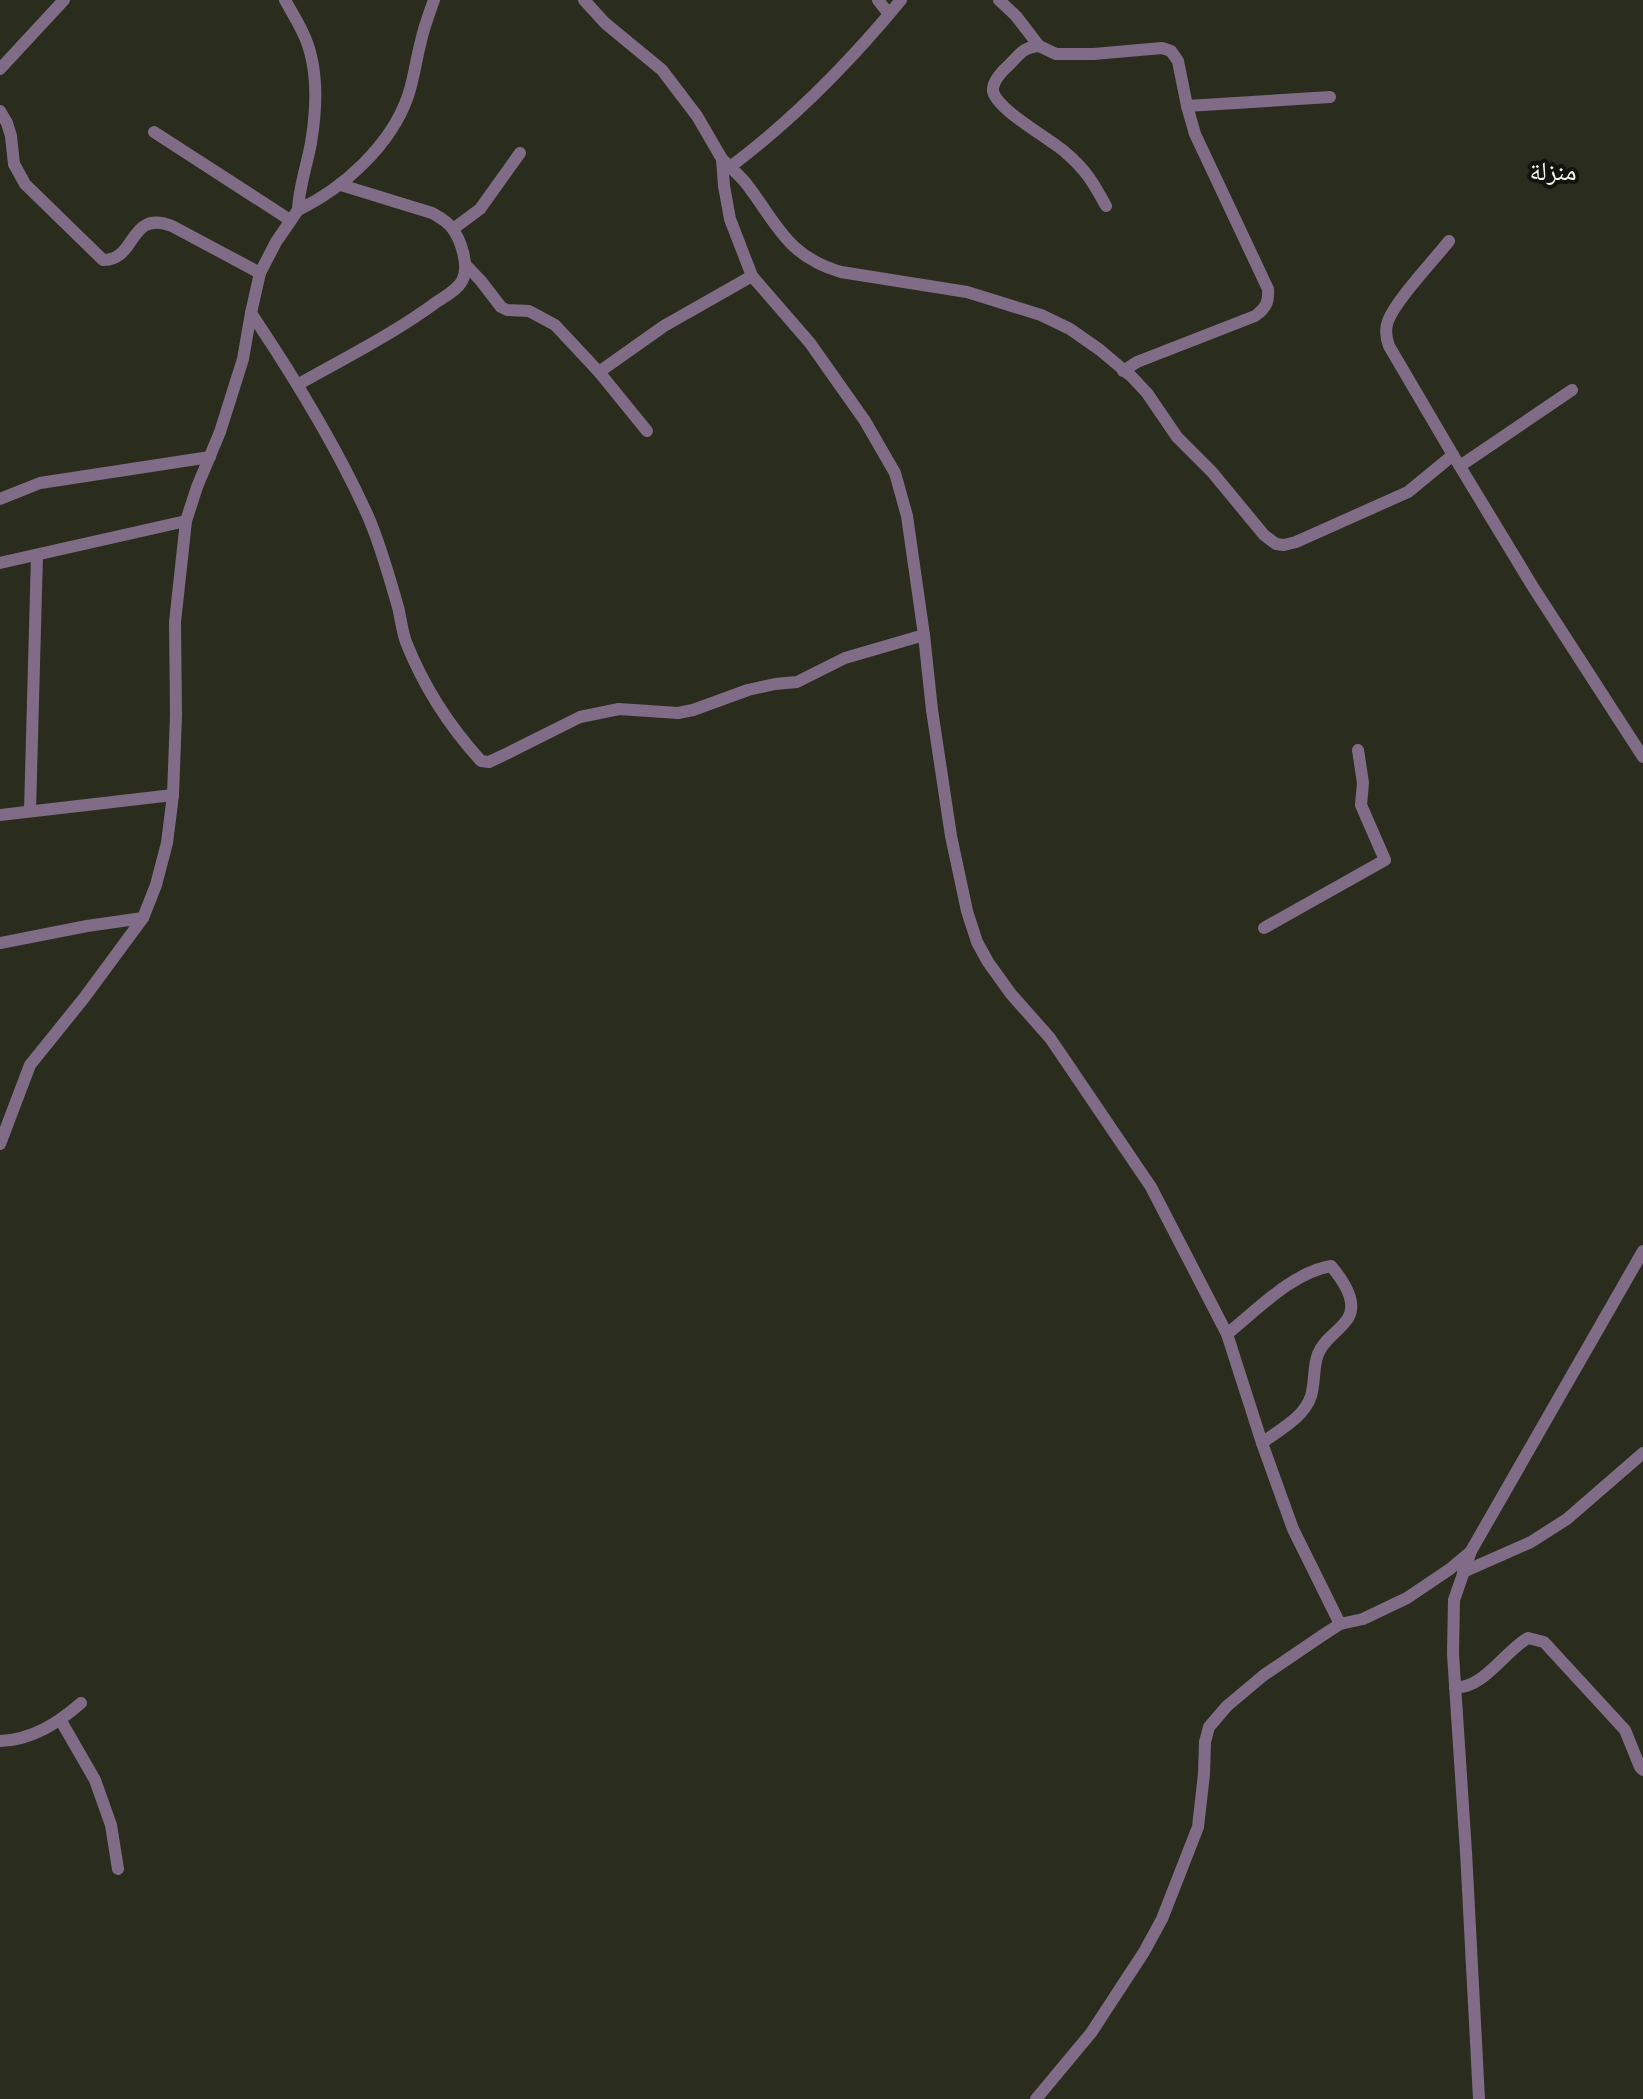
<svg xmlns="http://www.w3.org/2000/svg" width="1643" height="2099" viewBox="0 0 1643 2099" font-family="'Varela Round','Noto Naskh Arabic',sans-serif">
  <rect width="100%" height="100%" fill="#2a2d1d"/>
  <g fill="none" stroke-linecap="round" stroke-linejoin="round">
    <g stroke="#816c88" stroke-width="12">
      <path d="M285,0c6,11 13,22 18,33 16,33 14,74 8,110 -4,22 -12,44 -13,67 46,-22 93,-65 110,-114 6,-18 8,-36 13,-55 3,-14 8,-27 13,-41"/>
      <polyline points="584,0 605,23 662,70 697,116 722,159 724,186 730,219 752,276 810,343 865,421 895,473 907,516 924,635 932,710 951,836 967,911 977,942 988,962 1011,994 1050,1038 1151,1187 1227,1334 1262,1443 1293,1529 1340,1624"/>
      <polyline points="878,0 889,14"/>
      <path d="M999,0l17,16 23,30 17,8h38l68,-6 9,3 7,10 9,45 8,28 73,155c1,13 -2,19 -13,27l-118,46 -14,9"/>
      <path d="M1039,46c-17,2 -18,7 -30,19 -7,6 -17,17 -16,26 4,19 56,47 72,61 21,18 28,30 41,54"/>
      <polyline points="0,69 64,0"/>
      <polyline points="1187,106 1330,97"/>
      <path d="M0,111l7,12 4,13 3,28 11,20 78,76c34,1 25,-51 69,-34l88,47 16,-31 22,-32"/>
      <polyline points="154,132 290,220"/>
      <path d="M722,159c8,8 16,15 23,23 32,41 41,74 96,90l126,20 74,23 29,14 30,21 32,27 15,16 30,44 35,35 52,63 12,9 8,1 12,-3 112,-50 45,-37 -64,-109c-3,-8 -4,-17 -1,-25 8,-21 46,-61 61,-80"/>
      <path d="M730,167c64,-48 120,-105 171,-167"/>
      <polyline points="453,229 480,209 520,153"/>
      <polyline points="465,264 481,281 501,307 507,310 529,311 555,325 599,372 647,431"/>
      <path d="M251,313c43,64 84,130 116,201 12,26 23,65 31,93 3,12 4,24 8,35 17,43 44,85 75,119l8,1 15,-7 76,-38 39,-8 59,4 15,-3 55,-20 27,-6 22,-2 48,-24 79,-23"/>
      <polyline points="599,372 664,326 752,276"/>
      <path d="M299,384c46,-26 96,-51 139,-83 8,-5 19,-11 24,-20 8,-14 -1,-41 -10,-53 -5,-7 -13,-11 -20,-15l-91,-28"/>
      <polyline points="1453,455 1533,587 1643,757"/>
      <polyline points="1460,466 1572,390"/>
      <polyline points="0,499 40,483 210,457"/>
      <polyline points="0,563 186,521"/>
      <polyline points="30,811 37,555"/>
      <polyline points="0,815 173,795"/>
      <polyline points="1264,928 1385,860 1361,805 1363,783 1358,750"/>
      <polyline points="0,943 87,926 143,918"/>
      <polyline points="0,1144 30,1065 84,998 143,918 156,885 167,843 173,795 176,715 175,622 186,521 197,487 220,432 243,359 251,313 260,273"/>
      <path d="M1227,1334c30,-24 66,-62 104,-68 11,13 29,38 15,55 -9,12 -22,18 -28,33 -5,13 -3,29 -7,42 -7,22 -32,34 -49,47"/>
      <polyline points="1463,1572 1531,1542 1567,1519 1643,1453"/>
      <path d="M1455,1687c27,3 50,-36 73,-49l16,4 81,88 15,37 3,3"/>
      <polyline points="61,1721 95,1780 111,1825 118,1869"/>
      <path d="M0,1741c32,-1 58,-18 81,-38"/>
      <polyline points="1036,2099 1091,2033 1144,1952 1162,1919 1198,1827 1204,1774 1205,1742 1209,1727 1227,1706 1264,1675 1323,1635 1340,1624 1363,1619 1407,1598 1450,1569 1469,1553"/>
      <polyline points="1479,2099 1466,1852 1453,1654 1454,1600 1471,1551 1643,1251"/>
    </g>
  </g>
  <g text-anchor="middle" stroke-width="8" stroke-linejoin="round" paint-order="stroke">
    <g font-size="26" fill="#f1f4e9" stroke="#13140d">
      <text x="1553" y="180">منزلة</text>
    </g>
  </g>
</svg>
